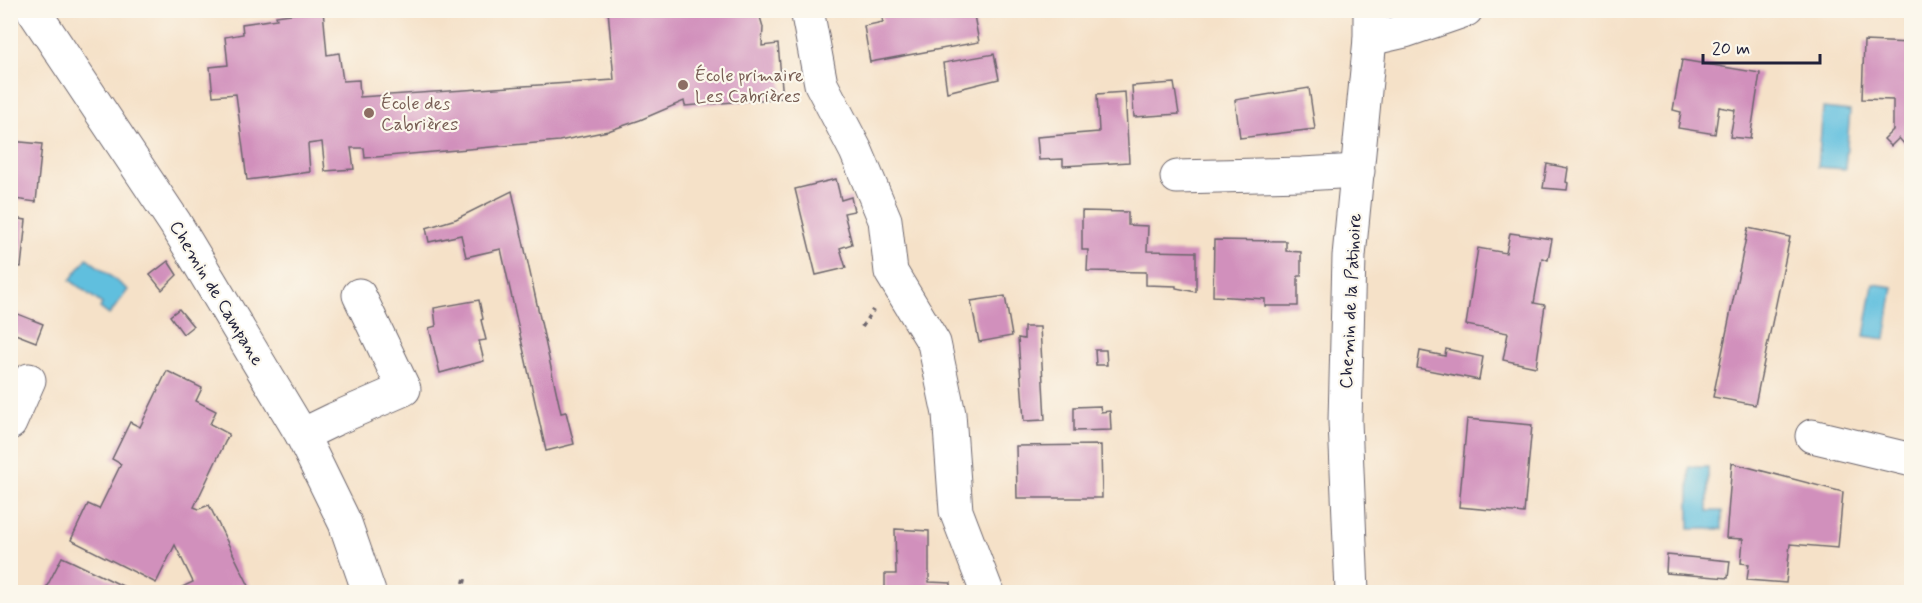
<svg xmlns="http://www.w3.org/2000/svg" width="1922" height="603" viewBox="0 0 1922 603" font-family="Mynerve,sans-serif">
  <rect width="100%" height="100%" fill="#fbf7ec"/>
  <filter id="ink" filterUnits="userSpaceOnUse"><feTurbulence type="fractalNoise" baseFrequency=".0167" numOctaves="2"/><feDisplacementMap in="SourceGraphic" scale="12" xChannelSelector="R" yChannelSelector="G"/><feConvolveMatrix kernelMatrix="1 2 1 2 8 2 1 2 1" color-interpolation-filters="sRGB"/></filter>
  <filter id="wash" filterUnits="userSpaceOnUse"><feTurbulence type="fractalNoise" baseFrequency=".008" numOctaves="4" result="noise"/><feDisplacementMap in="SourceGraphic" scale="24" xChannelSelector="R" yChannelSelector="G"/><feGaussianBlur stdDeviation="1.35" result="paint"/><feColorMatrix in="noise" values="0 0 0 0 0 0 0 0 0 0 0 0 0 0 0 0 0 1.4 0 .05"/><feComposite in="paint" operator="in"/></filter>
  <g filter="url(#wash)">
    <rect width="100%" height="100%" fill="#f5e1c8"/>
    <g fill="#60bfde" stroke="#41708c" stroke-width="1.5">
      <polygon points="1823,108 1850,111 1845,169 1818,167"/>
      <polygon points="87,258 128,290 109,315 100,308 102,304 70,280"/>
      <polygon points="1873,284 1893,287 1885,339 1864,336"/>
      <polygon points="1689,467 1708,467 1708,511 1722,511 1722,529 1689,529"/>
    </g>
    <g id="blocks">
      <g fill="#d190bc">
        <polygon points="297,10 323,10 327,55 339,53 343,81 359,80 360,97 614,80 608,10 758,10 763,27 762,46 778,44 783,98 685,106 684,101 640,120 608,131 559,141 365,158 364,148 351,148 354,169 325,171 322,142 308,144 310,172 247,180 236,94 213,96 210,67 228,65 225,37 243,34 242,24 277,19 276,16 297,13"/>
        <polygon points="880,10 914,10 915,16 933,12 932,10 973,10 979,42 870,62 864,26 883,22"/>
        <polygon points="1864,41 1911,43 1911,152 1899,138 1891,146 1884,139 1893,130 1893,100 1862,99"/>
        <polygon points="994,54 999,79 947,92 943,63"/>
        <polygon points="1682,60 1760,73 1750,139 1730,137 1735,110 1719,107 1715,134 1678,128 1681,112 1673,110"/>
        <polygon points="1174,83 1179,114 1134,117 1132,86"/>
        <polygon points="1309,88 1315,129 1240,138 1235,100"/>
        <polygon points="1125,92 1129,162 1063,166 1063,159 1039,160 1037,137 1099,132 1097,94"/>
        <polygon points="10,141 42,144 36,202 15,199 13,218 26,220 21,267 14,266 12,285 10,285"/>
        <polygon points="1547,164 1568,168 1566,182 1568,183 1567,190 1543,188"/>
        <polygon points="836,179 841,200 851,197 854,211 844,213 852,244 840,248 846,268 816,275 795,189"/>
        <polygon points="512,191 561,413 566,412 574,444 546,451 501,249 466,257 461,235 429,242 426,228 456,219"/>
        <polygon points="1082,211 1128,212 1128,225 1148,226 1147,251 1196,252 1196,292 1176,288 1176,286 1146,285 1146,272 1087,271 1088,250 1082,250"/>
        <polygon points="1748,228 1790,237 1755,405 1713,397"/>
        <polygon points="1510,233 1552,239 1548,260 1542,258 1534,303 1545,305 1536,367 1503,360 1508,333 1466,325 1478,248 1506,253"/>
        <polygon points="1214,240 1286,241 1286,251 1301,252 1301,276 1298,276 1298,306 1265,306 1265,299 1213,296"/>
        <polygon points="168,261 177,275 162,290 150,275"/>
        <polygon points="1005,296 1012,336 979,342 971,301"/>
        <polygon points="479,300 483,319 481,320 486,340 479,341 484,361 440,373 429,328 436,326 434,308"/>
        <polygon points="179,309 193,326 183,334 170,316"/>
        <polygon points="10,311 43,324 36,342 10,332"/>
        <polygon points="1024,327 1040,327 1045,420 1024,421 1018,338 1024,339"/>
        <polygon points="1446,349 1483,357 1479,380 1417,368 1420,351 1445,356"/>
        <polygon points="1095,350 1106,350 1107,365 1096,365"/>
        <polygon points="167,371 202,388 196,401 216,411 210,424 229,434 194,507 199,509 209,505 252,592 185,592 182,587 193,582 175,545 156,583 71,540 88,504 99,509 121,464 112,459 130,422 140,427"/>
        <polygon points="1100,406 1101,412 1110,411 1111,430 1074,431 1074,407"/>
        <polygon points="1467,419 1532,425 1524,513 1459,507"/>
        <polygon points="1101,445 1102,498 1017,498 1016,446"/>
        <polygon points="1732,463 1843,492 1838,548 1790,544 1786,583 1747,580 1749,564 1741,563 1743,539 1726,538"/>
        <polygon points="895,529 929,531 929,582 951,583 951,592 885,592 885,574 896,574"/>
        <polygon points="1667,555 1730,561 1728,578 1666,573"/>
        <polygon points="62,557 73,562 135,592 44,592"/>
      </g>
    </g>
  </g>
  <g filter="url(#ink)">
    <use href="#blocks" fill-opacity="0" stroke="#6c656c" stroke-width="1.5"/>
    <g fill="none" stroke-linecap="round" stroke-linejoin="round">
      <g stroke="#6c656c" stroke-width="35">
        <g id="minor">
          <polyline points="807,10 821,84 856,151 885,220 891,272 934,343 949,414 956,511 987,592"/>
          <polyline points="1370,39 1405,31 1466,10"/>
          <polyline points="1177,177 1302,174 1358,171"/>
          <polyline points="10,423 29,380"/>
          <polyline points="302,435 335,419 404,389 359,295"/>
          <polyline points="1812,436 1912,460"/>
          <polyline points="1352,592 1345,421 1349,256 1370,39 1370,10"/>
        </g>
      </g>
      <g stroke="#6c656c" stroke-width="35">
        <polyline id="major" points="33,10 175,223 302,435 345,523 369,592"/>
      </g>
      <g stroke="#6c656c" stroke-width="4" stroke-dasharray="4.5 4.5" stroke-linecap="butt">
        <polyline points="862,327 873,310"/>
        <polyline points="462,592 465,579"/>
      </g>
      <use href="#minor" stroke="#fff" stroke-width="33"/>
      <use href="#major" stroke="#fff" stroke-width="33"/>
    </g>
  </g>
  <g fill="#8d6e63" stroke="#fbf7ec" stroke-width="2">
    <circle cx="683" cy="85" r="6"/>
    <circle cx="369" cy="113" r="6"/>
  </g>
  <g text-anchor="middle" stroke-width="4.5" stroke-linejoin="round" paint-order="stroke">
    <g font-size="18" fill="#785e54" stroke="#fbf7ec" text-anchor="start">
      <text x="695" y="81">École primaire<tspan x="695" dy="21">Les Cabrières</tspan></text>
      <text x="381" y="109">École des<tspan x="381" dy="21">Cabrières</tspan></text>
    </g>
    <g font-size="18" fill="#22223b" stroke="#fbf7ec">
      <text transform="translate(217 293) rotate(59)" y="6">Chemin de Campane</text>
      <text transform="translate(1350 301) rotate(-87)" y="6">Chemin de la Patinoire</text>
    </g>
  </g>
  <rect width="1922" height="603" fill="none" stroke="#fbf7ec" stroke-width="36"/>
  <path d="M1703 54v9h117v-9" fill="none" stroke="#22223b" stroke-width="3"/>
  <text x="1712" y="54" font-size="18" fill="#22223b" stroke="#fbf7ec" stroke-width="4.5" paint-order="stroke">20 m</text>
</svg>
